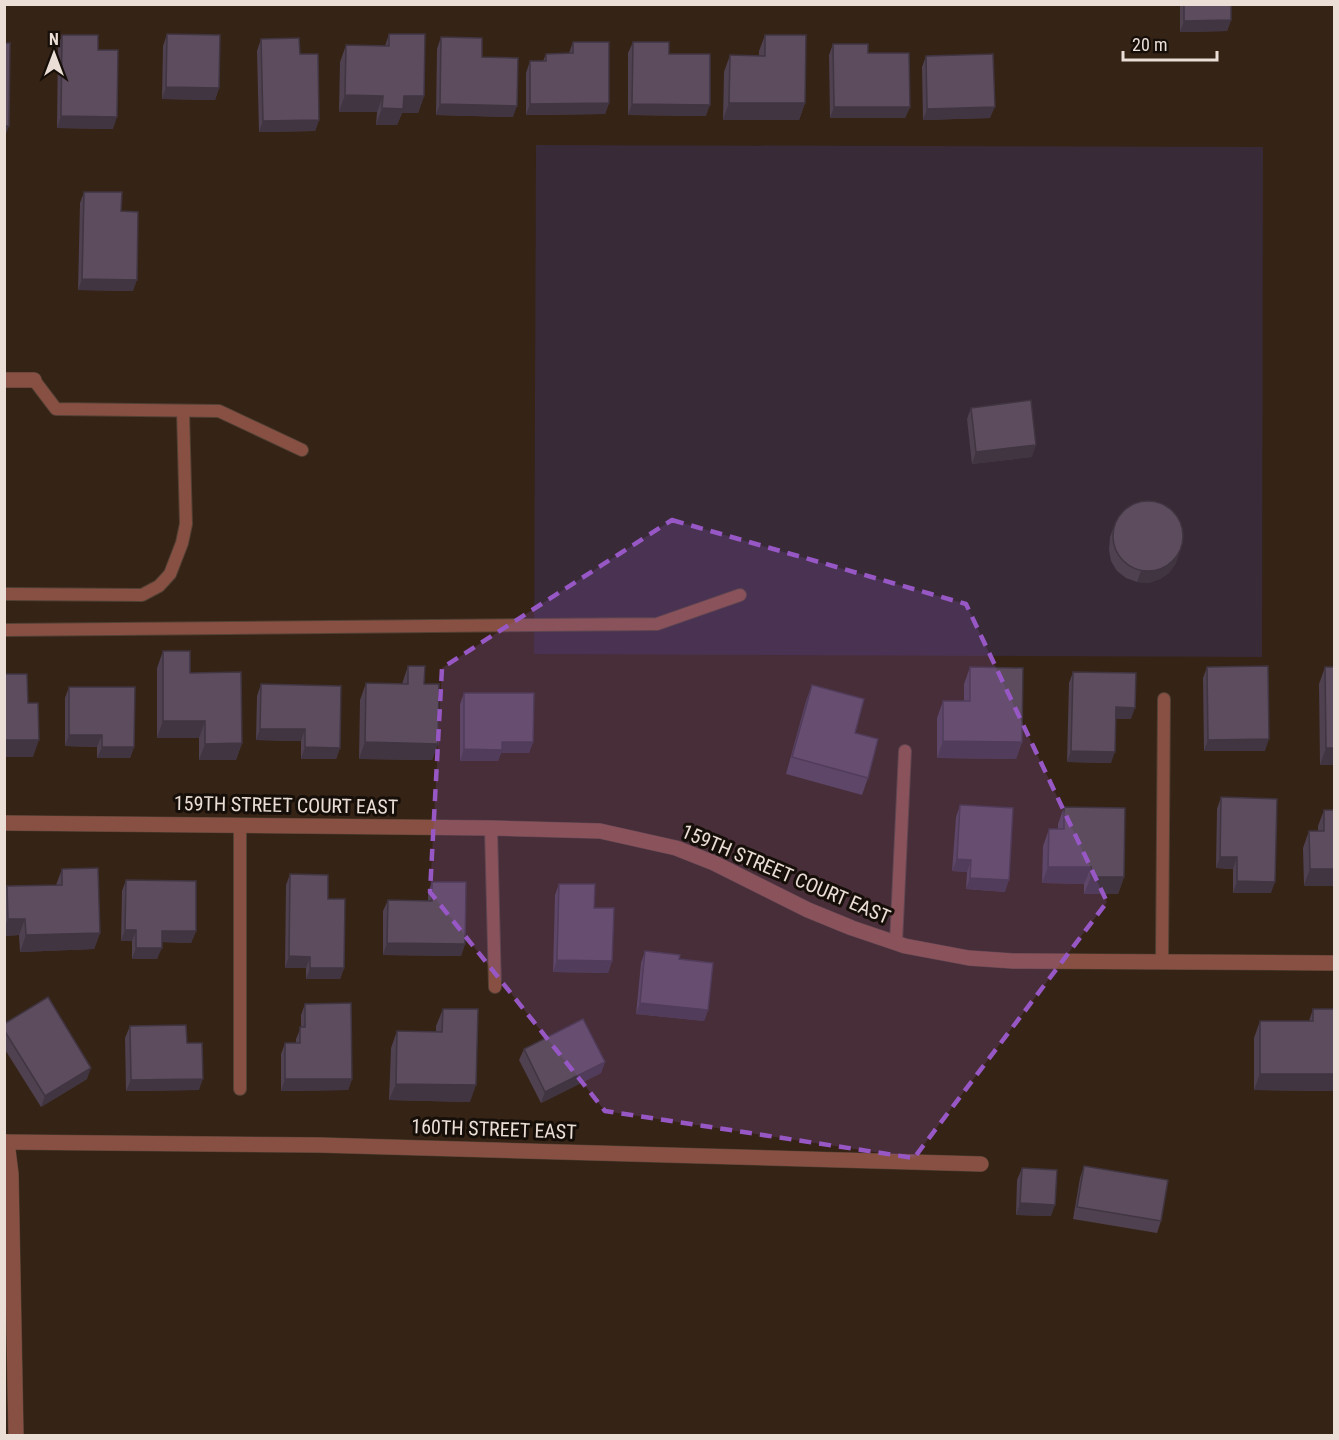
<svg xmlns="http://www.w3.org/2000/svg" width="1339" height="1440" viewBox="0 0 1339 1440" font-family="'Roboto Condensed',sans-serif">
  <rect width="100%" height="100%" fill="#352316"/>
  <polygon fill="#382a36" points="536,145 1263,147 1262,657 534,654"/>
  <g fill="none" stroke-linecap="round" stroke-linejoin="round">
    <g stroke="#524135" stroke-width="14">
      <g id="lane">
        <polyline points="34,380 56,409 219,411 302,450"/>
        <polyline points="4,594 142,595 159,586 170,574 182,543 186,524 183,411"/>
        <polyline points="4,630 657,624 740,595"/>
        <polyline points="240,825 240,1089"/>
        <polyline points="491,828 495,987"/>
        <polyline points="896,943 905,751"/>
        <polyline points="1162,962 1164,699"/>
      </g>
    </g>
    <g stroke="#524135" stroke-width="16">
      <g id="street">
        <polyline points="4,380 34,380"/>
        <polyline points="4,823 491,828 600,831 676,848 714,863 808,910 852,928 905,946 969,958 1013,961 1334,963"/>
        <polyline points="4,1142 319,1145 981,1164"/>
        <polyline points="7,1142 11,1174 16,1436"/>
      </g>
    </g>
    <use href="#lane" stroke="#875042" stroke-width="12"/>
    <use href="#street" stroke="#875042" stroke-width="15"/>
  </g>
  <g fill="#4f4150">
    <polygon points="1180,4 1231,4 1231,20 1227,31 1180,32"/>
    <polygon points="167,34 219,88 215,100 162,99 163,46"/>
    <polygon points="389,34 424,96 418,113 402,113 397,125 376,125 377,112 339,112 340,62 346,45 385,46"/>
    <polygon points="62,35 98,50 113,129 57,128 58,46"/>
    <polygon points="765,35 805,103 799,120 723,120 724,72 730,55 759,56 759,51"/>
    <polygon points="441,37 482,57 513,117 436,115 437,49"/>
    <polygon points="261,39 319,120 315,131 259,132 257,51"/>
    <polygon points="573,42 609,103 605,114 526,115 526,73 530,61 543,61 546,54 569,53"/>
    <polygon points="633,42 669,54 706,116 628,115 628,53"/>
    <polygon points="833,44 868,53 910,107 905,118 830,118 829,55"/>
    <polygon points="926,56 990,118 923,120 922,67"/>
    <polygon points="84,192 121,211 133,291 78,290 80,203"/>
    <polygon points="971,408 1032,457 972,464 967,419"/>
    <polygon points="1114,526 1176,563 1169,573 1160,579 1149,583 1137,582 1126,578 1117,571 1111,561 1109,550 1110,537"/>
    <polygon points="163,651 190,673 242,743 236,760 199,760 199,738 157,738 157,668"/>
    <polygon points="408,666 424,684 438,744 432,760 359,759 360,700 366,683 402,684"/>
    <polygon points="970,667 1022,742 1016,759 937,758 937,718 943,701 964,701 964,684"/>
    <polygon points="1207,667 1265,751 1204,751 1203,678"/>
    <polygon points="1325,667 1335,765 1320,765 1319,684"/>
    <polygon points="1073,672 1131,719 1116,719 1111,763 1067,762 1069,683"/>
    <polygon points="261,684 340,748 336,759 301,759 301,741 256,740 257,696"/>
    <polygon points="812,685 855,733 868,778 862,795 786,774 806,701"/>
    <polygon points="69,687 134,747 130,758 97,758 97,747 65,746 65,698"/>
    <polygon points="464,693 533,742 529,753 501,753 498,761 460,761 460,704"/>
    <polygon points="1221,797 1271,893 1233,893 1233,869 1216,868 1217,809"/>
    <polygon points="960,805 1005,892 966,889 967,872 952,871 956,817"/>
    <polygon points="1064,807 1124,877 1118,894 1084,894 1084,884 1042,883 1043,846 1049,829 1058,829 1058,824"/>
    <polygon points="1324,810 1335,810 1304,886 1303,848 1309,831 1318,831 1318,826"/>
    <polygon points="62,869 100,933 94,949 20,952 19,935 4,936 4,893 7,886 56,885"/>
    <polygon points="290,874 328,899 344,968 340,979 306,979 306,968 285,968 286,885"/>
    <polygon points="126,880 196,931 191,943 162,942 157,959 132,959 132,941 121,941 122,891"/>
    <polygon points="432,882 465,944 461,956 383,955 383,911 388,900 428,901 428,893"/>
    <polygon points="559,884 612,961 608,973 553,972 555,895"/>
    <polygon points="645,951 679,959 708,1010 704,1021 636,1014 641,963"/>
    <polygon points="305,1004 352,1079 348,1090 281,1091 281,1054 285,1043 296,1043 296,1039 301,1027 301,1015"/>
    <polygon points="443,1009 470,1102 389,1100 391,1048 397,1031 436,1032 436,1026"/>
    <polygon points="1313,1009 1335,1009 1335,1091 1254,1090 1254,1038 1260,1021 1309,1021"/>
    <polygon points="4,1024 87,1079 41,1107 4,1048"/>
    <polygon points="130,1026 187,1043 199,1090 126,1091 125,1038"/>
    <polygon points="524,1049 605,1062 601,1073 541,1103 519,1060"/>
    <polygon points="1084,1166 1161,1221 1157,1233 1073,1219 1080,1178"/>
    <polygon points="1022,1168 1051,1216 1016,1215 1017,1180"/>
  </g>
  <g fill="#403541">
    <polygon points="1231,20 1227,31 1180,32 1184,21"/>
    <polygon points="166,87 219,88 215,100 162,99"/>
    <polygon points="345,95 383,96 377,112 339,112"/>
    <polygon points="404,96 424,96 418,113 402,113 397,125 376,125 382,108"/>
    <polygon points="609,103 605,114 526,115 530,104"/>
    <polygon points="729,103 805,103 799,120 723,120"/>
    <polygon points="440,104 517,106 513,117 436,115"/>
    <polygon points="632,104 710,105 706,116 628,115"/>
    <polygon points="834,107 910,107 905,118 830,118"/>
    <polygon points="995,107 990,118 923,120 927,109"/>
    <polygon points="61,116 117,117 113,129 57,128"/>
    <polygon points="319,120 315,131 259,132 263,121"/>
    <polygon points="4,126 9,126 5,137 4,137"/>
    <polygon points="82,279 137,280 133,291 78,290"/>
    <polygon points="1036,445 1032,457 972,464 976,452"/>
    <polygon points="1180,552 1176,563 1169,573 1160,579 1149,583 1137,582 1141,571"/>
    <polygon points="1116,707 1135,708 1131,719 1112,719"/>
    <polygon points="163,721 205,721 199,738 157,738"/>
    <polygon points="260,729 305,729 301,741 256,740"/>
    <polygon points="69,735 102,735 97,747 65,746"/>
    <polygon points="1269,739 1265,751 1204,751 1208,740"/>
    <polygon points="4,740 39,740 33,757 4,757"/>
    <polygon points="943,741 1022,742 1016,759 937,758"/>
    <polygon points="365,742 438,744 432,760 359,759"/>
    <polygon points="502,742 533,742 529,753 501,753 498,761 460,761 464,749"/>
    <polygon points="242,743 236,760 199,760 205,744"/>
    <polygon points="102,747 134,747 130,758 97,758"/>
    <polygon points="305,747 340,748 336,759 301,759"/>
    <polygon points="1326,748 1335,748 1335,765 1320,765"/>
    <polygon points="1071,751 1115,752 1111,763 1067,762"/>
    <polygon points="1220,857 1237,857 1233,869 1216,868"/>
    <polygon points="957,859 971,860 967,872 952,871"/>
    <polygon points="1048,867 1091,867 1084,884 1042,883"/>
    <polygon points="1310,869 1335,869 1335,886 1304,886"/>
    <polygon points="1091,877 1124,877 1118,894 1084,894"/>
    <polygon points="970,878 1009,880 1005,892 966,889"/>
    <polygon points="1237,881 1275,882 1271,893 1233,893"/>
    <polygon points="8,919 25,919 19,935 4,936 4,928"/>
    <polygon points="125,930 136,930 132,941 121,941"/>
    <polygon points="162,931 196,931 191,943 158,942"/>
    <polygon points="100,933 94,949 20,952 26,935"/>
    <polygon points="387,943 465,944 461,956 383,955"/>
    <polygon points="136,948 162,948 157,959 132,959"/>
    <polygon points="289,956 310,957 306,968 285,968"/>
    <polygon points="557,960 612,961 608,973 553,972"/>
    <polygon points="310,968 344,968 340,979 306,979"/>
    <polygon points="640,1003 708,1010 704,1021 636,1014"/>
    <polygon points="605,1062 601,1073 541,1103 545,1092"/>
    <polygon points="91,1068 87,1079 41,1107 45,1096"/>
    <polygon points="1260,1074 1335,1074 1335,1091 1254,1090"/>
    <polygon points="203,1079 199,1090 126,1091 131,1080"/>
    <polygon points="285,1079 352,1079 348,1090 281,1091"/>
    <polygon points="396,1084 476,1085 470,1102 389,1100"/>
    <polygon points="1020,1203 1055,1205 1051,1216 1016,1215"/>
  </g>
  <g fill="#5c4c5d" stroke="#403541" stroke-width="1.5">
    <polygon points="1184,4 1231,4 1231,20 1184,21"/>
    <polygon points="167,34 220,35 219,88 166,87"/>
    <polygon points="389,34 425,34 424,96 404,96 403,109 382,108 383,96 345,95 346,45 389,46"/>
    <polygon points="62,35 98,35 98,50 118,50 117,117 61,116"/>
    <polygon points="765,35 806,35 805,103 729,103 730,55 765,56"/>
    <polygon points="441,37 482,38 482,57 518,58 517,106 440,104"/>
    <polygon points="299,38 300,54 318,54 319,120 263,121 261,39"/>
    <polygon points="573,42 609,42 609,103 530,104 530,61 546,61 546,54 573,53"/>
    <polygon points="633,42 669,42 669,54 710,54 710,105 632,104"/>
    <polygon points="4,43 10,43 9,126 4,126"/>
    <polygon points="833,44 868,44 868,53 909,53 910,107 834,107"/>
    <polygon points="993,54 995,107 927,109 926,56"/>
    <polygon points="84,192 122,192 121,211 138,212 137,280 82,279"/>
    <polygon points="1031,400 1036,445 976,452 971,408"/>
    <circle cx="1148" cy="536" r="35"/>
    <polygon points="163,651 190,651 190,673 241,672 242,743 205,744 205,721 163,721"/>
    <polygon points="408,666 425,666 424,684 439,684 438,744 365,742 366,683 408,684"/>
    <polygon points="1268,666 1269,739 1208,740 1207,667"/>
    <polygon points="970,667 1023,668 1022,742 943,741 943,701 970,701"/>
    <polygon points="1325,667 1335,667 1335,748 1326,748"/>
    <polygon points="1073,672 1136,673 1135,708 1116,707 1115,752 1071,751"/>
    <polygon points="4,674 27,674 28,703 38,703 39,740 4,740"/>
    <polygon points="261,684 341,686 340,748 305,747 305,729 260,729"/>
    <polygon points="812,685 864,699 855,733 878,739 868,778 792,757"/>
    <polygon points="69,687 135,687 134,747 102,747 102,735 69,735"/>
    <polygon points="464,693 534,693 533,742 502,742 502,750 464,749"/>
    <polygon points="1221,797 1277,799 1275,882 1237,881 1237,857 1220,857"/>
    <polygon points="960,805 1013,808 1009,880 970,878 971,860 957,859"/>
    <polygon points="1064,807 1125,808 1124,877 1091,877 1091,867 1048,867 1049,829 1064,829"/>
    <polygon points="1324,810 1335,810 1335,869 1310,869 1309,831 1324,831"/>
    <polygon points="98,868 100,933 26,935 25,919 8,919 7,886 62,885 62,869"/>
    <polygon points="290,874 328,875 328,899 345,899 344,968 310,968 310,957 289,956"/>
    <polygon points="126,880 196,881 196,931 162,931 162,948 136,948 136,930 125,930"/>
    <polygon points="432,882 466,882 465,944 387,943 388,900 432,901"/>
    <polygon points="559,884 595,884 594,908 614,908 612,961 557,960"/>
    <polygon points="645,951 680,955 679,959 713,963 708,1010 640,1003"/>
    <polygon points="48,997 91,1068 45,1096 4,1030 4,1024"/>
    <polygon points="351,1003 352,1079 285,1079 285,1043 300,1043 300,1027 305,1027 305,1004"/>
    <polygon points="443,1009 478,1009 476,1085 396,1084 397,1031 442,1032"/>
    <polygon points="1313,1009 1335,1009 1335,1074 1260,1074 1260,1021 1313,1021"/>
    <polygon points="583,1019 605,1062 545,1092 524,1049"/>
    <polygon points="186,1025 187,1043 202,1043 203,1079 131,1080 130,1026"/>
    <polygon points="1084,1166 1168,1180 1161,1221 1077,1207"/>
    <polygon points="1022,1168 1057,1170 1055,1205 1020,1203"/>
  </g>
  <path fill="#9758c5" fill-opacity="0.2" stroke="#9758c5" stroke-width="4.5" stroke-dasharray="12 8" stroke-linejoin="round" d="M672,520l294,84 141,298 -193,256 -309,-47 -175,-219 12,-224z"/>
  <g text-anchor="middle" stroke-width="6" stroke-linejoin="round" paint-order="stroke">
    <g font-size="20" fill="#eaded6" stroke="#160f09">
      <text transform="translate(286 805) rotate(1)" y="7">159TH STREET COURT EAST</text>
      <text transform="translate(786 874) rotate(23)" y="7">159TH STREET COURT EAST</text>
      <text transform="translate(494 1129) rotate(2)" y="7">160TH STREET EAST</text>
    </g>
  </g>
  <rect width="1339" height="1440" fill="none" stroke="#eaded6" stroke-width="12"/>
  <g transform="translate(54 54)" stroke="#160f09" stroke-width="4.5" paint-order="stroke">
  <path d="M0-4.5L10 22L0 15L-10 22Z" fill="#eaded6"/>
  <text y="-9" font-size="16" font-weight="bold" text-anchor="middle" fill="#eaded6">N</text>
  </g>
  <path d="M1123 51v9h94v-9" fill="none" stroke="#eaded6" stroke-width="3"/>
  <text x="1132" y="51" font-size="18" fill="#eaded6" stroke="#160f09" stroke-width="4.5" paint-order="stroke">20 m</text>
</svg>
